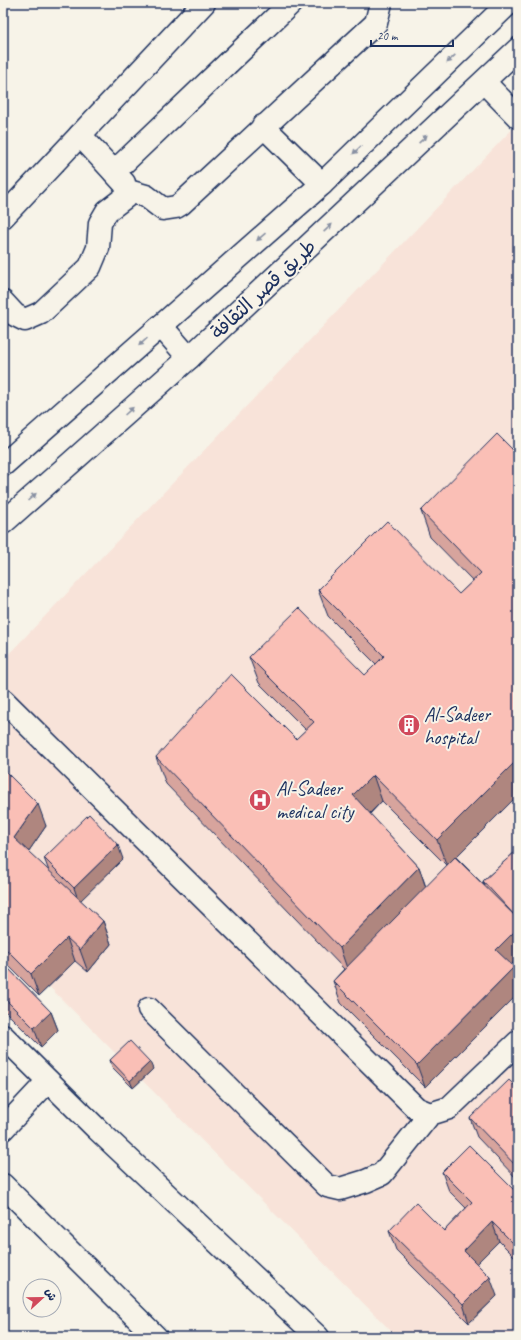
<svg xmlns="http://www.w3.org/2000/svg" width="521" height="1340" viewBox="0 0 521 1340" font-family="Caveat,'Playpen Sans Arabic',sans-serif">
  <rect width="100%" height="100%" fill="#f7f3e8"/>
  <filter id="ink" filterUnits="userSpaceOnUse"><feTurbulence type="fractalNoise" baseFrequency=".025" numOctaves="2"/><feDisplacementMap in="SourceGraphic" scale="8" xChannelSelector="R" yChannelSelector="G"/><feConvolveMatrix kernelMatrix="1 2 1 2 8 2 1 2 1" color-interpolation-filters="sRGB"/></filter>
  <g filter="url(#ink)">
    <polygon fill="#f8e3d9" points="518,123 518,1337 397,1337 3,940 3,660"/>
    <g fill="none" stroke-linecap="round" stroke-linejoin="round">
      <g stroke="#1b2f5e" stroke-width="25">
        <g id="minor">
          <polyline points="484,82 518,117"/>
          <polyline points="263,126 322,184"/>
          <polyline points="80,135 124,183"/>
          <polyline points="114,172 291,3"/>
          <polyline points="3,217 204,3"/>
          <polyline points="3,302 15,315 25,320 41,313 90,267 98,248 100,223 107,211 132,192 146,196 163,209 176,207 181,204 376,23 381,3"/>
          <polyline points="161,326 189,358"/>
          <polyline points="3,465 322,184 509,3"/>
          <polyline points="3,523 189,358 518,49"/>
          <polyline points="3,700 416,1108 430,1114 449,1108 518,1042"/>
          <polyline points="149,1009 327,1186 340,1189 366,1181 382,1174 430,1114"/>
          <polyline points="3,1036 97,1129 318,1337"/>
          <polyline points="3,1129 48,1081"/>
          <polyline points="3,1185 156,1337"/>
        </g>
      </g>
      <use href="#minor" stroke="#f7f3e8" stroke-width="22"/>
    </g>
    <g fill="#d7a49d" stroke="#1b2f5e" fill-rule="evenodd">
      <polygon points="518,377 518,392 514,381"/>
      <path d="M518,455v340l-62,62 29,29 -2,-5 33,-30 -5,114 -86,122 -84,-84 -8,-22 11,-12 -178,-185 -10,-27 140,-18 10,-9 -47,-47 -10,-26 116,18 11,-11 -48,-48 -10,-26 141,4 14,-13 -43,-44 -9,-26zM382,801l65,65 -21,21 -7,-20 -49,-53z"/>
      <polygon points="3,769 46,826 28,852 49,871 44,858 123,859 80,900 103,921 111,944 88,972 75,961 39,996 3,960"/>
      <polygon points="3,963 51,1012 58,1030 41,1047 3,1009"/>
      <polygon points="110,1060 153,1069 133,1088 112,1067"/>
      <polygon points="518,1089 518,1180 477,1137 470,1118"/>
      <polygon points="442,1172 518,1194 518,1260 499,1241 476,1264 497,1296 469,1323 396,1250 389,1231 444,1231 466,1208 449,1191"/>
    </g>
    <g fill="#af867f" stroke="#1b2f5e">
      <polygon points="518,759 518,795 447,866 437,840"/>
      <polygon points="373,775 382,801 362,821 353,795"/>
      <polygon points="38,804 46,826 22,861 14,838"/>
      <polygon points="118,845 123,859 79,902 74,888"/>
      <polygon points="419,867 428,894 349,974 340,948"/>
      <polygon points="103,921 111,944 88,972 80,950"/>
      <polygon points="518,928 518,958 504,972 496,950"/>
      <polygon points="67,938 75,961 39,996 31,974"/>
      <polygon points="514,967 518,979 518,994 425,1087 417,1065"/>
      <polygon points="51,1012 58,1030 41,1047 34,1028"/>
      <polygon points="150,1062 153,1069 133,1088 130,1081"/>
      <polygon points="492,1222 499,1241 470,1270 464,1251"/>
      <polygon points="490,1277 497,1296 469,1323 463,1304"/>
    </g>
    <g fill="#fabfb6" stroke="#1b2f5e">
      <polygon points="518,377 518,385 514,381"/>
      <polygon points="497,434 518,455 518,759 437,840 373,775 353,795 419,867 340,948 156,757 231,674 296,739 314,722 249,657 299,608 365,675 384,656 318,590 387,521 459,594 481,573 421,511"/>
      <polygon points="3,769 38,804 14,838 103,921 80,950 67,938 31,974 3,946"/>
      <polygon points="89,814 118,845 74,888 44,858"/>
      <polygon points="516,851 518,852 518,919 483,881"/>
      <polygon points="455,857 518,919 518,928 496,950 514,967 417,1065 333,981"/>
      <polygon points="3,963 51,1012 34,1028 3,997"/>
      <polygon points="130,1041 150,1062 130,1081 110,1060"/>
      <polygon points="509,1080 518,1089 518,1168 470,1118"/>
      <polygon points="469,1145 518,1194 518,1248 492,1222 464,1251 490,1277 463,1304 389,1231 416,1203 444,1231 472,1202 442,1172"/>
    </g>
    <defs><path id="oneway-solid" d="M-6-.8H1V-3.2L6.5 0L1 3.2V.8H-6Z"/></defs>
    <g fill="#8991a3">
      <use href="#oneway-solid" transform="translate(451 59) rotate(136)"/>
      <use href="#oneway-solid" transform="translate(423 139) rotate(-43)"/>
      <use href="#oneway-solid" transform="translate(357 150) rotate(136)"/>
      <use href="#oneway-solid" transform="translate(328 228) rotate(-43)"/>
      <use href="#oneway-solid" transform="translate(261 237) rotate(139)"/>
      <use href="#oneway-solid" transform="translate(143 342) rotate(138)"/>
      <use href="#oneway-solid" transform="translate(129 411) rotate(-42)"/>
      <use href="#oneway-solid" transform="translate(32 497) rotate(-42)"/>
    </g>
  </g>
  <defs>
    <g id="building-disc" transform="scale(1.15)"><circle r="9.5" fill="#d1495b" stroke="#f7f3e8"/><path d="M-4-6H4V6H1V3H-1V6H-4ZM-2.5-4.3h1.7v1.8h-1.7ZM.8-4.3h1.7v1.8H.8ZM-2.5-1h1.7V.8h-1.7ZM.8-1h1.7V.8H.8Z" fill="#fff"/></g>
    <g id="hospital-disc" transform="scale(1.15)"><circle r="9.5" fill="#d1495b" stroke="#f7f3e8"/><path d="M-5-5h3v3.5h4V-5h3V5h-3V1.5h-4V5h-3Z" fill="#fff"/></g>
  </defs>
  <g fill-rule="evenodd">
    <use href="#building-disc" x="409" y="725"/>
    <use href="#hospital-disc" x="260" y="800"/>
  </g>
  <g text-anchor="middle" stroke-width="4" stroke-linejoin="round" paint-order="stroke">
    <g font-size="20" fill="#1b2f5e" stroke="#f7f3e8">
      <text transform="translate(263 289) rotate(-43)" y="7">طريق قصر الثقافة</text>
    </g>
    <g font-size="20" fill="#1b2f5e" stroke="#f7f3e8" text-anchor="start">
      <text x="424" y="721">Al-Sadeer<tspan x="424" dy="23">hospital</tspan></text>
      <text x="276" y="795">Al-Sadeer<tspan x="276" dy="23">medical city</tspan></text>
    </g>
  </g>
  <rect width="521" height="1340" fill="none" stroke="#f7f3e8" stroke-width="16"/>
  <rect x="8" y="8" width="505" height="1324" fill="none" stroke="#1b2f5e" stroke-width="1.5" filter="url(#ink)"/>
  <g transform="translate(42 1298) rotate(68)"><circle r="19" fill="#f7f3e8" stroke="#9fa5b1"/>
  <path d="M0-3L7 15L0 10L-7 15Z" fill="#d1495b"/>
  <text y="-6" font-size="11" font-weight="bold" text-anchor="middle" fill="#1b2f5e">ش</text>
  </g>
  <path d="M371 40v6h82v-6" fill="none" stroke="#1b2f5e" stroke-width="2"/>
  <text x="377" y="40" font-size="12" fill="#1b2f5e" stroke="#f7f3e8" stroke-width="3" paint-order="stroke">20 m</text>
</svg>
